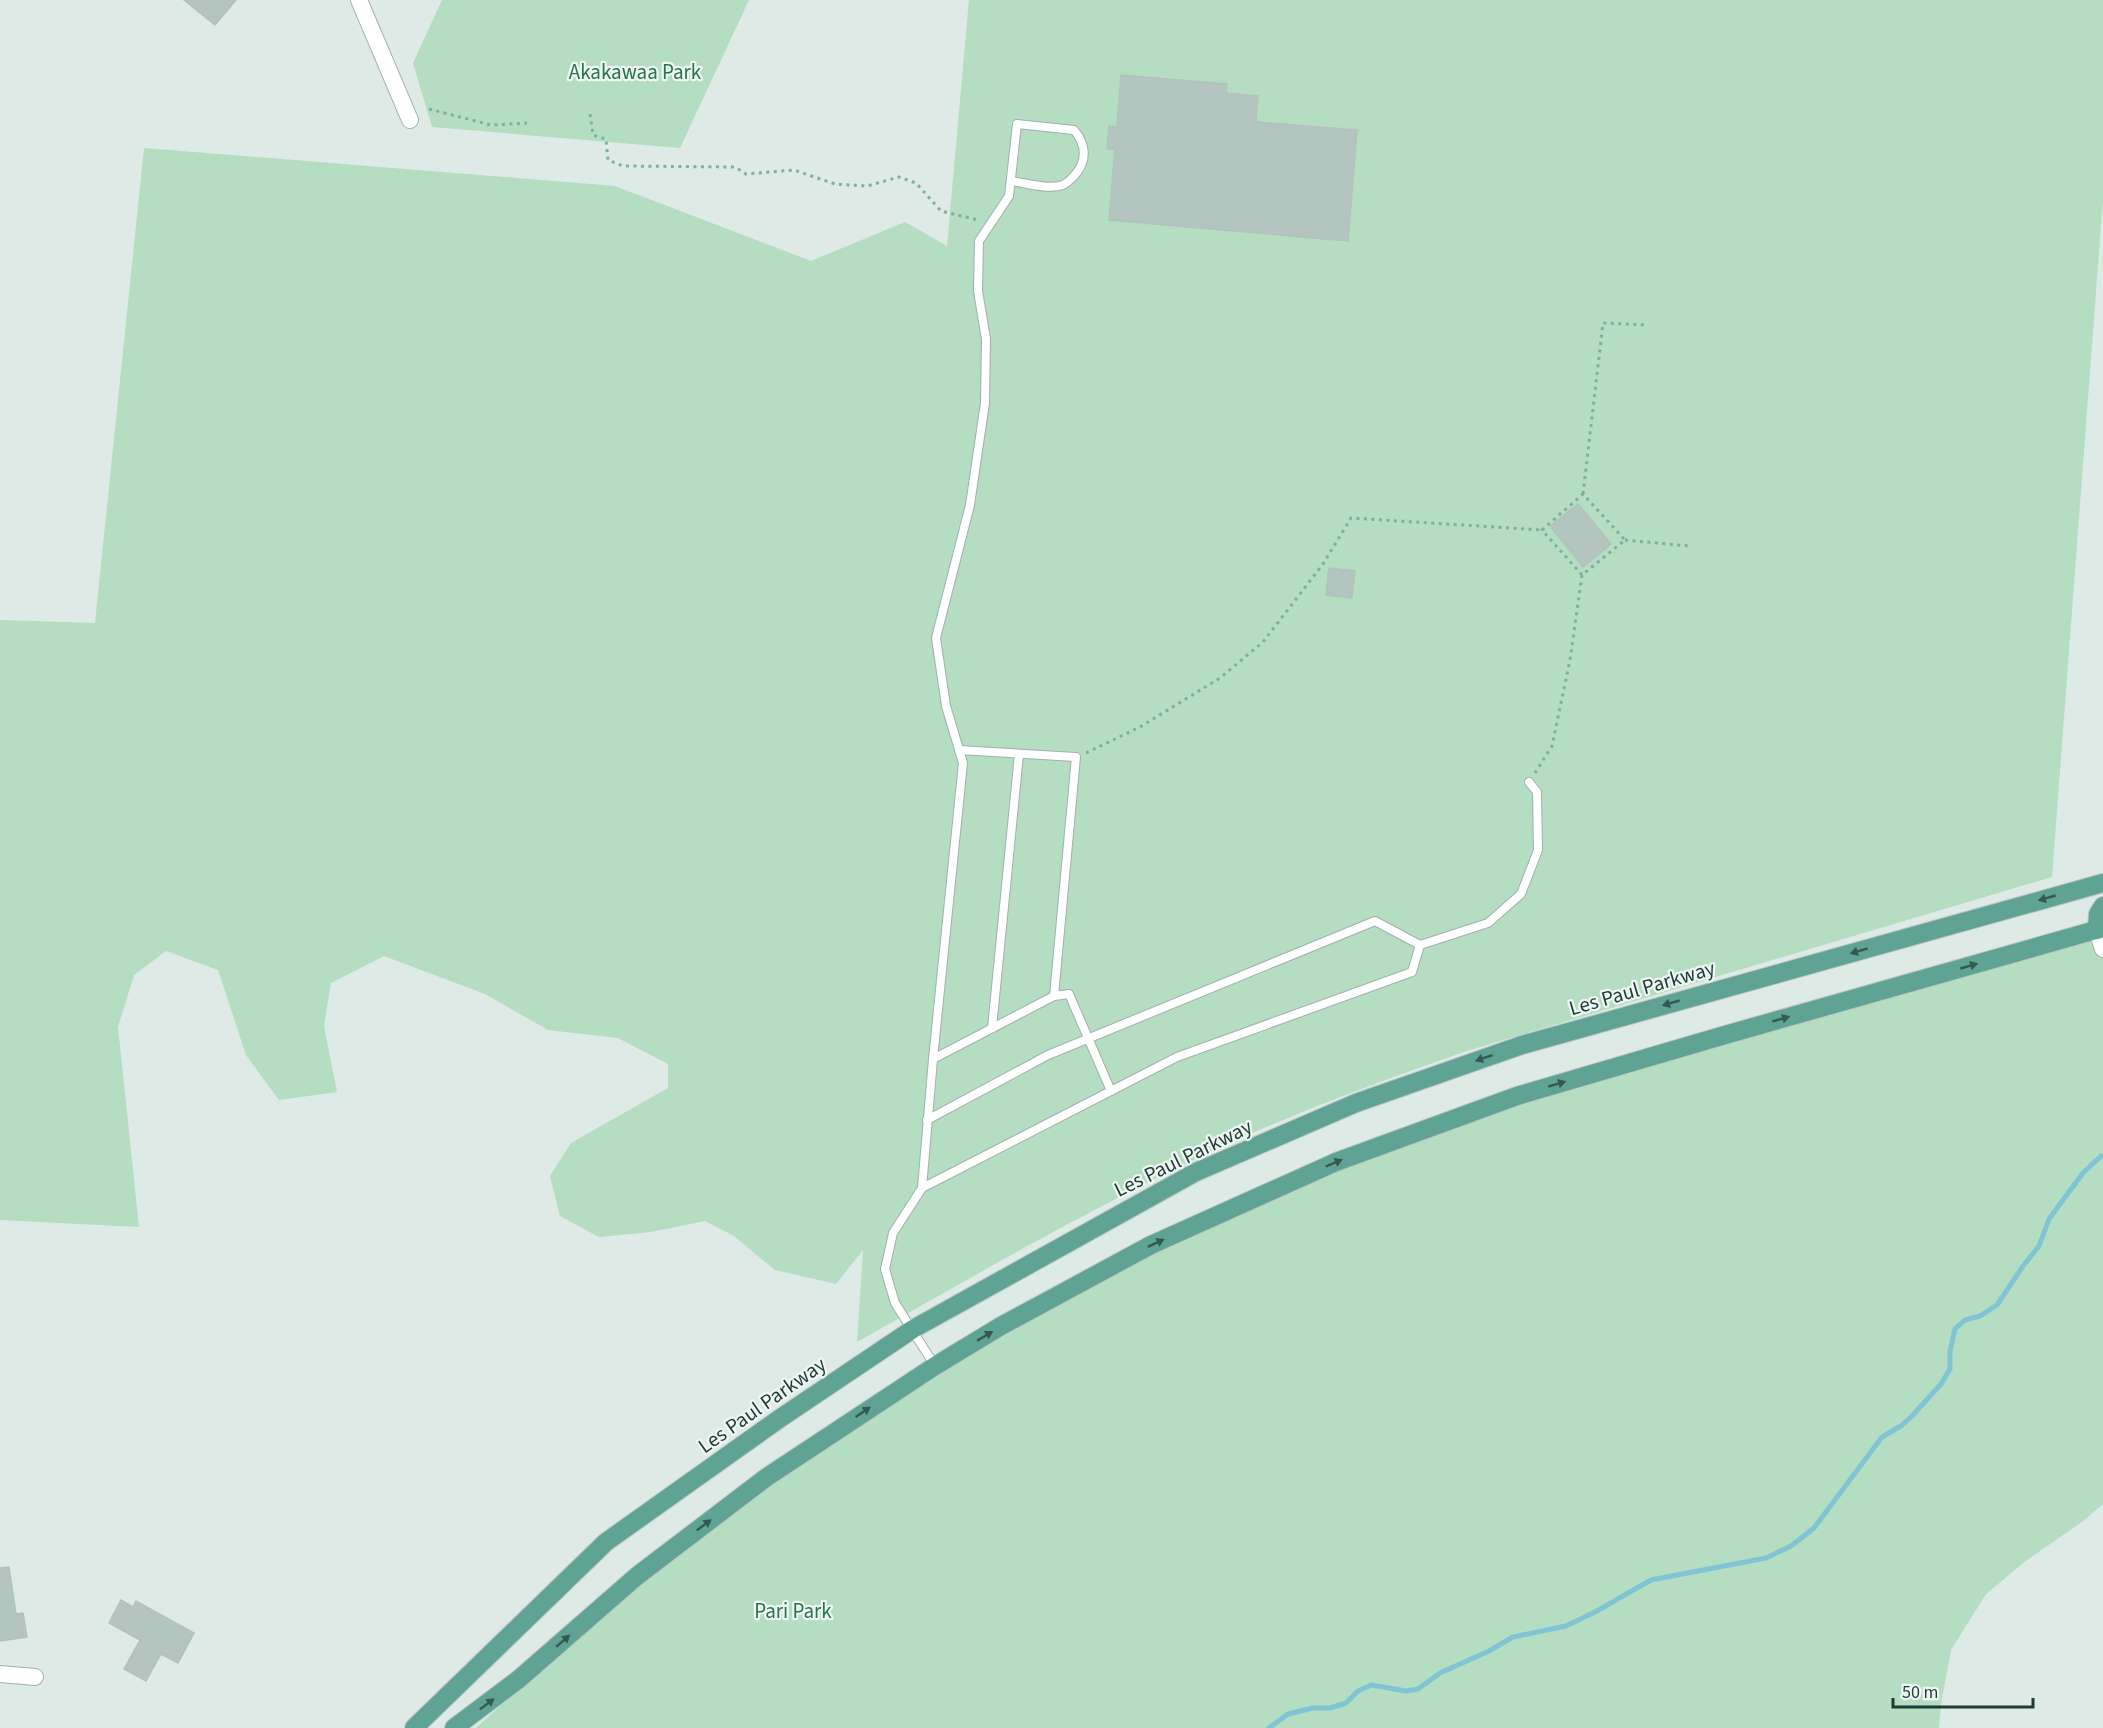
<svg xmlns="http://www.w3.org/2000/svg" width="2103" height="1728" viewBox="0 0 2103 1728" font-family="'Source Sans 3',sans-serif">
  <rect width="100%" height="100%" fill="#ddeae5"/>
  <g fill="#b4ddc1">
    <polygon points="442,0 749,0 680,148 432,127 413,63"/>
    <path d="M969,0h1134v199l-51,678 -582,173c-84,29 -168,60 -249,97 -125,58 -244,127 -364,195l6,-92 -27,34 -61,-14 -41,-34 -29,-15 -54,11 -52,5 -39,-21 -10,-40 21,-33 97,-55v-24l-50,-26 -70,-8 -63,-36 -101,-38 -53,27 -7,43 13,66 -58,8 -33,-45 -28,-85 -52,-19 -32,24 -16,52 21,200 -139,-7v-600l95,3 49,-475 471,38 196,75 94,-39 42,24z"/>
    <polygon points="2103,933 2103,1504 2082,1522 2027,1560 1986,1594 1951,1650 1941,1704 1939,1728 476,1728 596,1618 771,1480 929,1376 1118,1269 1331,1171 1476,1117"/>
  </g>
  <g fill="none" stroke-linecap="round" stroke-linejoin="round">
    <polyline stroke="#81c4d4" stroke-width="5" points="1269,1728 1288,1714 1313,1708 1330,1708 1346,1703 1358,1691 1371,1685 1406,1691 1418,1689 1440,1673 1489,1651 1513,1637 1566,1626 1595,1612 1651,1580 1766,1558 1791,1546 1814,1528 1882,1437 1901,1426 1912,1416 1941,1384 1950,1369 1950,1351 1955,1329 1965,1320 1980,1316 1997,1305 2023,1266 2039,1246 2049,1219 2083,1173 2101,1156"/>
  </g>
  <g fill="#b3c5be" stroke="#b0c4bc" stroke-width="1.5">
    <polygon points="184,0 236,0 215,25"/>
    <polygon points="1121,75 1227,84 1226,93 1258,96 1256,122 1357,130 1348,241 1109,220 1115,149 1107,149 1109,126 1117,127"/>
    <polygon points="1578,504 1611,544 1583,567 1550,526"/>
    <polygon points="1329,568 1355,571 1352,598 1326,595"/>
    <polygon points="9,1567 16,1614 23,1613 27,1637 0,1641 0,1568"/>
    <polygon points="121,1600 133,1607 136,1601 194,1633 178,1663 161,1654 146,1681 124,1669 140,1640 109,1623"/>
  </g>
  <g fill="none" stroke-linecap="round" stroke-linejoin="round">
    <g stroke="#a0b2ac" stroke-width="10">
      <g id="service">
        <polyline points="959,750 1076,757 1054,996 1069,994 1111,1091"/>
        <polyline points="992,1028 1019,754"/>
        <polyline points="933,1059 1054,996"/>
        <polyline points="927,1120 1048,1055 1375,921 1420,945 1488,923 1521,894 1538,850 1537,792 1529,782"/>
        <path d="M922,1188l11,-129 30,-296 -17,-57 -10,-68 34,-133 15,-102 1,-64 -8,-48 1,-50 30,-45 8,-72 57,6c12,14 14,31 0,46 -3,3 -7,7 -11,9 -15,5 -37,-2 -52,-4"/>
        <polyline points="935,1366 895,1303 885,1269 893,1233 922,1188 1177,1057 1412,972 1420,945"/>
      </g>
    </g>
    <g stroke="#a0b2ac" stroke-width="18">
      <g id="minor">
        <polyline points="359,0 410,120"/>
        <polyline points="2097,930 2103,949"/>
        <polyline points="0,1674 35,1677"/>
      </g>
    </g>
    <g stroke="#bcc4c2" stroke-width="20">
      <g id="primary">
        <polyline points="2097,930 2098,914 2103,906"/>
        <polyline points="414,1728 606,1542 779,1419 913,1329 1196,1172 1356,1103 1522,1045 2103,883"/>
        <polyline points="454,1728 519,1679 637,1576 767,1477 935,1366 1001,1326 1151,1245 1336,1162 1517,1096 1725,1035 2103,928"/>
      </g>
    </g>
    <g stroke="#7cb0a2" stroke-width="3" stroke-dasharray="3 4.5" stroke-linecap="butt">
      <polyline points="429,109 491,125 527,123"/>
      <polyline points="590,114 593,135 606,139 608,160 623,166 735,167 746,174 794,170 835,184 867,186 899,177 916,183 941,211 978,220"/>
      <polyline points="1583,494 1603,323 1647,325"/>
      <polyline points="1625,540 1689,546"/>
      <polyline points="1086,753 1140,727 1220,678 1263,642 1323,564 1351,518 1542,530"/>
      <polyline points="1535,773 1552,746 1570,660 1582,575 1625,540 1583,494 1542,530 1582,575"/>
    </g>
    <use href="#service" stroke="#fff" stroke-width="8"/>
    <use href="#minor" stroke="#fff" stroke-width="16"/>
    <use href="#primary" stroke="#5fa394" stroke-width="18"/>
  </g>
  <defs><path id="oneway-solid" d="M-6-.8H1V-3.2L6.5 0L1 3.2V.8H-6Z" transform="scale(1.5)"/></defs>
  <g fill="#325a51">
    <use href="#oneway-solid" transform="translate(2047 898) rotate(164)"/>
    <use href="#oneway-solid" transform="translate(1859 951) rotate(164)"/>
    <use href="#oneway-solid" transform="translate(1969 966) rotate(-16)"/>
    <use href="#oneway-solid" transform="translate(1671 1003) rotate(164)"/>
    <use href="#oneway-solid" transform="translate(1781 1019) rotate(-16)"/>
    <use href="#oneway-solid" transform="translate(1484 1058) rotate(161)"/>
    <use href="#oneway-solid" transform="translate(1557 1084) rotate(-16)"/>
    <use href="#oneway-solid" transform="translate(1334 1163) rotate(-23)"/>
    <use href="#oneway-solid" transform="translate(1156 1243) rotate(-25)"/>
    <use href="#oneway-solid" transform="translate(985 1336) rotate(-31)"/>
    <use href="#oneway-solid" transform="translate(863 1412) rotate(-34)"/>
    <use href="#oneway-solid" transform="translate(704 1525) rotate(-37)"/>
    <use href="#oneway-solid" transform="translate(563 1641) rotate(-41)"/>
    <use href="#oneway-solid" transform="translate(487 1704) rotate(-37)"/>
  </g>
  <g text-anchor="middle" stroke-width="4.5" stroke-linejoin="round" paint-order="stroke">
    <g font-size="21" fill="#267447" stroke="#eef7f3">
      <text x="635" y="79">Akakawaa Park</text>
      <text x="793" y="1618">Pari Park</text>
    </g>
    <g font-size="21" fill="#1e3b34" stroke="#eef7f3">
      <text transform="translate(1642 988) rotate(-16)" y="7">Les Paul Parkway</text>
      <text transform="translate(1183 1158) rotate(-26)" y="7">Les Paul Parkway</text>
      <text transform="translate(762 1405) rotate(-35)" y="7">Les Paul Parkway</text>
    </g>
  </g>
  <path d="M1893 1698v9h140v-9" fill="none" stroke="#1e3b34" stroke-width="3"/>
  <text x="1902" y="1698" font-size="18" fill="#1e3b34" stroke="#eef7f3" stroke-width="4.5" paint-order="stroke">50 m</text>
</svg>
